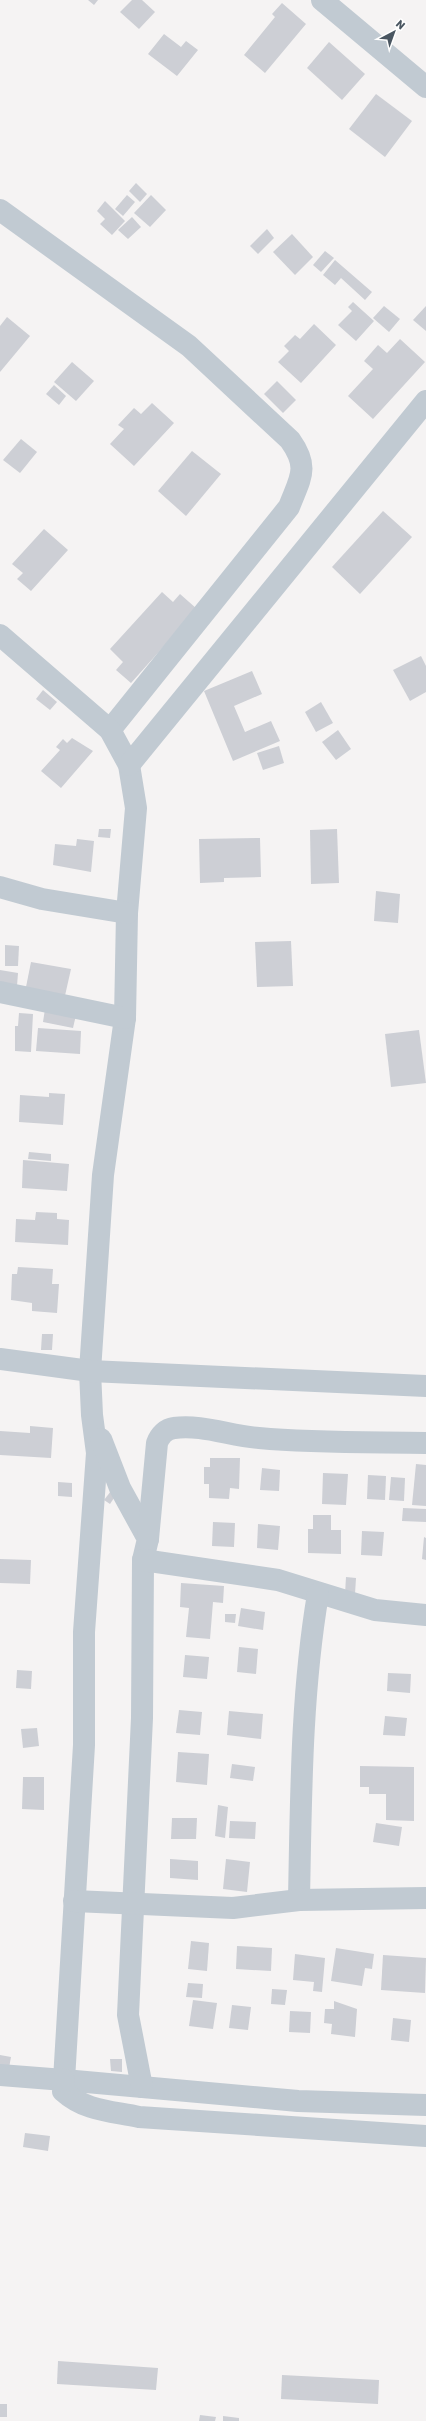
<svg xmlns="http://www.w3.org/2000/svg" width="426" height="2421" viewBox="0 0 426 2421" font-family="Rubik,sans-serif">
  <rect width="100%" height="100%" fill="#f5f3f3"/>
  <g fill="#cdcfd5">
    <polygon points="88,0 98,0 94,5"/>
    <polygon points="132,0 142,0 155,12 139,29 120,12"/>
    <polygon points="282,3 306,24 265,73 244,55 275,17 272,14"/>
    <polygon points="164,34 181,47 186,41 198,50 177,76 148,54"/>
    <polygon points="329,42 365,74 342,100 307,68"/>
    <polygon points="376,94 412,121 385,157 349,129"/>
    <polygon points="136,183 147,194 140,202 129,191"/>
    <polygon points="127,195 135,202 123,216 115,209"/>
    <polygon points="151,195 166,210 150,227 134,213"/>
    <polygon points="105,201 125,221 112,235 100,224 105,219 97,211"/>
    <polygon points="132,217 141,227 128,239 118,230"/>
    <polygon points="267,229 274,238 258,254 250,246"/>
    <polygon points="292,234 313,257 295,275 273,252"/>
    <polygon points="325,251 334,258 321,272 313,265"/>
    <polygon points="335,260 372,292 365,300 341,278 335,285 323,275"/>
    <polygon points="353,302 374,321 356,341 338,325 352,311 348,307"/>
    <polygon points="384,306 400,319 389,332 373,318"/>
    <polygon points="426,306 426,331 413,320"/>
    <polygon points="7,317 30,336 0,372 0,326"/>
    <polygon points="314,324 336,345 301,383 278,362 289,351 284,346 295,335 300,339"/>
    <polygon points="400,339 425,362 373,419 348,396 373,369 364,361 378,345 387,353"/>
    <polygon points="72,362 94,381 76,401 54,382"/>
    <polygon points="277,381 296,400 283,413 264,394"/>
    <polygon points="54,385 66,396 59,405 46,394"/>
    <polygon points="152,403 174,423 134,466 110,444 124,429 118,425 134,408 141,414"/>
    <polygon points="21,439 37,452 20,473 3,460"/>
    <polygon points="192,451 221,474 186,516 158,491"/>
    <polygon points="383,511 412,537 360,594 332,567"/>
    <polygon points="44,529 68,550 31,591 17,579 23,573 12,564"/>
    <polygon points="162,592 173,602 180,594 197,609 131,683 116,670 123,662 110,649"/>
    <polygon points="421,656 426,666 426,692 410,701 393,670"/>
    <polygon points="252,671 262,694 234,706 245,732 271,721 280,741 233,761 204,691"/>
    <polygon points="43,690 57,702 50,710 36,699"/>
    <polygon points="321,702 333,723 316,732 305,712"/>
    <polygon points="338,730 351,749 336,760 322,742"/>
    <polygon points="72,738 93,751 61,788 41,771 60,750 56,747 63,739 67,743"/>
    <polygon points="279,746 284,763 263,770 257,753"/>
    <polygon points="99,829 111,829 110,838 98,837"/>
    <polygon points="337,829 339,883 311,884 310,830"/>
    <polygon points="260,838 261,877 224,878 224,882 200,883 199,839"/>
    <polygon points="77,839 94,841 91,872 53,865 55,844 76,846"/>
    <polygon points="376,891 400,894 398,923 374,921"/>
    <polygon points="291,941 293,986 257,987 255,942"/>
    <polygon points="5,945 19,946 18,966 5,966"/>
    <polygon points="31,962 71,969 64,1000 25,992"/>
    <polygon points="0,970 18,973 17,986 0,984"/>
    <polygon points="45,1009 76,1015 73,1028 43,1022"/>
    <polygon points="19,1013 33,1014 31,1052 15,1051 15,1026 18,1026"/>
    <polygon points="38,1028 81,1031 80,1054 36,1051"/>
    <polygon points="419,1030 426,1083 391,1087 385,1034"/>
    <polygon points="49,1093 65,1094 63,1125 19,1122 20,1095 49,1097"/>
    <polygon points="29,1152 51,1154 51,1161 28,1159"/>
    <polygon points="23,1160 69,1164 67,1191 22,1188"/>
    <polygon points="36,1212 57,1213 57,1219 69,1220 68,1245 15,1242 16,1219 35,1220"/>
    <polygon points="18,1267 53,1269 52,1284 59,1284 57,1313 32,1311 32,1303 11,1300 12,1274 17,1274"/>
    <polygon points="42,1334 53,1334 52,1350 41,1350"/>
    <polygon points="30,1426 53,1428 51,1458 0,1455 0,1431 30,1433"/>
    <polygon points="210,1458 240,1458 239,1489 230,1488 229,1499 209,1498 209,1484 204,1484 204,1467 210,1467"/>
    <polygon points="416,1464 426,1465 426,1506 412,1505"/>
    <polygon points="262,1468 280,1470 279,1491 260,1490"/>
    <polygon points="323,1473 348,1474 346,1505 322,1504"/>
    <polygon points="368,1475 386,1476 385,1500 367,1499"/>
    <polygon points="391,1477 405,1478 404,1501 389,1500"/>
    <polygon points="58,1482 72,1483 72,1497 58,1496"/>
    <polygon points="111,1491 116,1495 110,1504 104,1500"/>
    <polygon points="403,1508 426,1509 426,1522 402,1521"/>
    <polygon points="313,1515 331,1515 331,1530 341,1530 341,1554 308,1553 308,1529 313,1529"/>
    <polygon points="213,1522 235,1523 234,1547 212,1546"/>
    <polygon points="258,1524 280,1526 278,1550 257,1548"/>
    <polygon points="362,1531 384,1532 382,1556 361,1555"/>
    <polygon points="424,1537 426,1538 426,1560 422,1559"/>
    <polygon points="0,1559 31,1560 30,1584 0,1583"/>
    <polygon points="346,1577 356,1578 355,1594 345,1594"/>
    <polygon points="181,1583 224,1586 223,1603 213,1602 210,1639 186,1637 189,1608 180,1607"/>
    <polygon points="241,1608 265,1612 263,1630 238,1626"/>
    <polygon points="225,1614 236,1614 235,1623 225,1622"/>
    <polygon points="239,1647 258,1649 256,1674 237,1672"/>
    <polygon points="185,1655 209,1657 207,1679 183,1677"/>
    <polygon points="17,1670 32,1671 31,1689 16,1688"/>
    <polygon points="388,1673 411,1674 410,1693 387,1691"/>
    <polygon points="179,1710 202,1712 200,1735 176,1733"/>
    <polygon points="229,1711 263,1714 261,1739 227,1735"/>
    <polygon points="385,1716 407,1718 405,1736 383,1735"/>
    <polygon points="37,1728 39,1746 23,1748 21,1729"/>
    <polygon points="178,1752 209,1754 207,1785 176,1782"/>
    <polygon points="232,1764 255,1767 253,1781 230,1778"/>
    <polygon points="360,1766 414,1767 414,1821 386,1820 386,1794 369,1794 369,1787 360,1787"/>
    <polygon points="23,1777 44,1777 44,1810 22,1809"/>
    <polygon points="218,1805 228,1807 225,1838 215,1836"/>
    <polygon points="172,1818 197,1818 196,1839 171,1839"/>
    <polygon points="230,1821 256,1822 255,1839 229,1838"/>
    <polygon points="376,1823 402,1827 399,1846 373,1842"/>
    <polygon points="170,1859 198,1861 198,1880 170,1878"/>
    <polygon points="226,1859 250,1862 247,1892 223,1889"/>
    <polygon points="191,1941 209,1943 207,1971 188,1969"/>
    <polygon points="237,1946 272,1948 271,1971 236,1969"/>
    <polygon points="336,1948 374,1954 372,1969 365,1968 362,1986 331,1981"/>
    <polygon points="295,1954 325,1958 322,1992 313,1991 314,1982 293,1980"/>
    <polygon points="383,1955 426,1958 425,1993 381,1990"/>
    <polygon points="188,1983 203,1984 202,1998 186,1997"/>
    <polygon points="272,1989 287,1990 285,2005 271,2004"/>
    <polygon points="193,2000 217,2003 213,2029 189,2026"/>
    <polygon points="334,2001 357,2009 355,2037 331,2034 332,2024 324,2023 325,2009 334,2009"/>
    <polygon points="232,2005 251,2007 248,2030 229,2028"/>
    <polygon points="290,2011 311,2012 310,2033 289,2032"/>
    <polygon points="393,2018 411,2020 409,2042 391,2040"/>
    <polygon points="0,2055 11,2057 9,2068 0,2066"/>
    <polygon points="110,2059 122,2059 122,2072 111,2071"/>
    <polygon points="25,2133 50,2136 48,2151 23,2147"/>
    <polygon points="58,2361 158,2368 156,2390 57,2384"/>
    <polygon points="282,2375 379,2380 378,2404 281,2399"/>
    <rect x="0" y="2404" width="7" height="13"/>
    <polygon points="200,2415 216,2417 215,2421 199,2421"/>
    <polygon points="223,2416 239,2418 239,2421 223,2421"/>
  </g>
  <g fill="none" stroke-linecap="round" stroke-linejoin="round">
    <g stroke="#c1cad2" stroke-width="22">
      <polyline points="322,0 426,87"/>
      <path d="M0,210l189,136 101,94c20,28 10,38 -1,67l-179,223"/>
      <polyline points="0,635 110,730 129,765 136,808 127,913 125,1018 103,1175 90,1371 92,1415 97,1453 84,1632 84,1745 64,2080 298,2101 426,2105"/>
      <polyline points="129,765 426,401"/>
      <polyline points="0,887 42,899 127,913"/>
      <polyline points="0,992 125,1018"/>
      <polyline points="0,1359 90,1371 426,1386"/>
      <polyline points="101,1439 120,1488 148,1539 143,1560 142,1718 128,2015 142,2087"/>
      <path d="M148,1539l9,-96c3,-8 9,-14 17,-15 27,-4 57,8 85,10 56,5 110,4 167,5"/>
      <polyline points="143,1560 278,1580 375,1610 426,1615"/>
      <path d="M299,1900c2,-102 2,-205 19,-306"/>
      <polyline points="74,1901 233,1908 299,1900 426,1898"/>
      <path d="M0,2075l64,5 -1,11c22,20 48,20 76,26l287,19"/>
    </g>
  </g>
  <g transform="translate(394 32) rotate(41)" stroke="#ffffff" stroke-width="3" paint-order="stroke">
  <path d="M0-3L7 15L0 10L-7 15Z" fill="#4a5661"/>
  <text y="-6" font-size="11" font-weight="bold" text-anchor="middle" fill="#4a5661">N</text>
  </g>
</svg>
